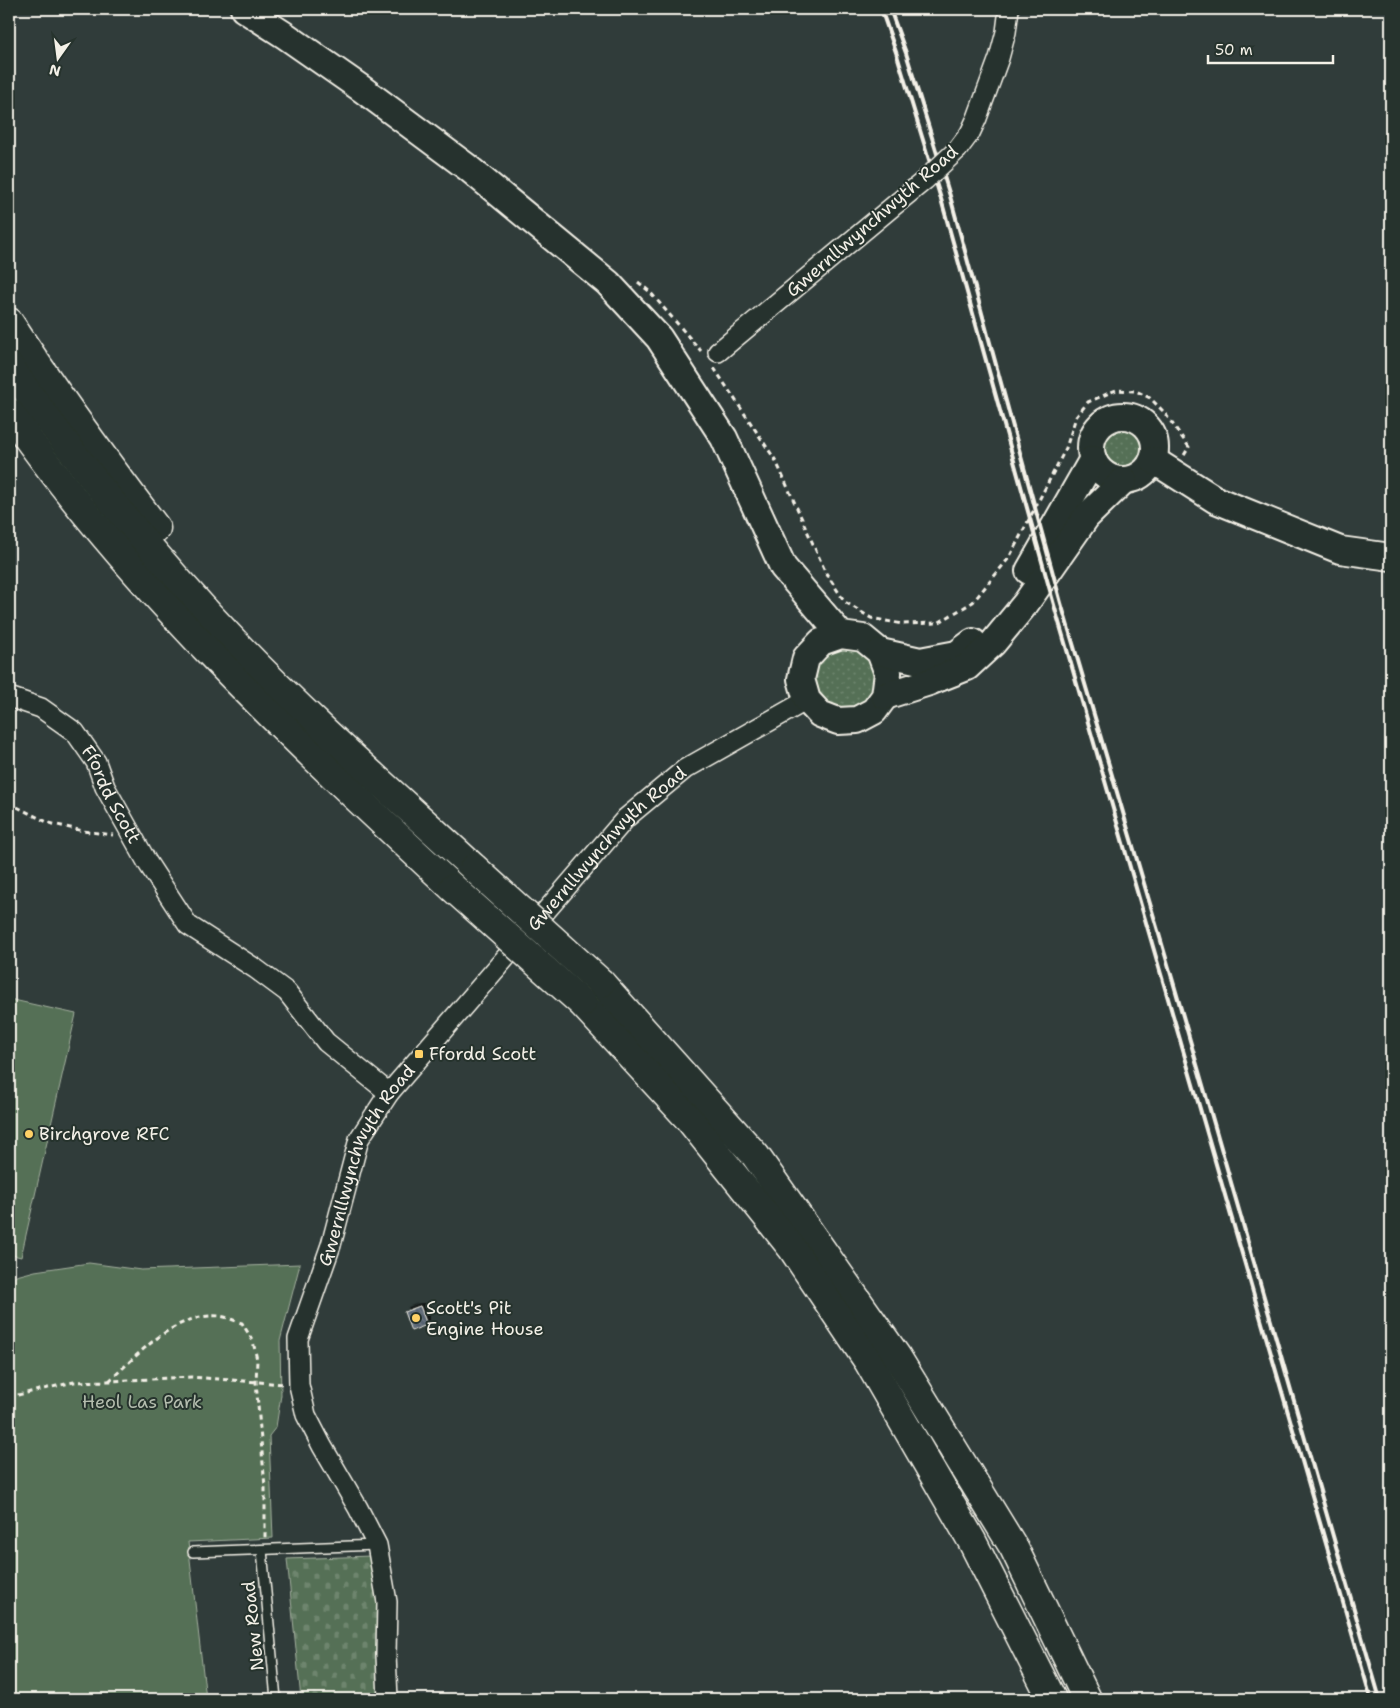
<svg xmlns="http://www.w3.org/2000/svg" width="1400" height="1708" viewBox="0 0 1400 1708" font-family="'Shantell Sans',sans-serif">
  <defs>
    <pattern id="grass-dots" width="8" height="8" patternUnits="userSpaceOnUse" patternTransform="scale(1.25)"><rect width="8" height="8" fill="#557056"/><path d="M2 2h.1M6 6h.1" fill="none" stroke="#6e856e" stroke-width="1.8" stroke-linecap="round"/></pattern>
    <pattern id="cemetery-stones" width="16" height="16" patternUnits="userSpaceOnUse" patternTransform="scale(1.25)"><rect width="16" height="16" fill="#557056"/><path d="M2 7V4a2 2 0 0 1 4 0v3zM10 15v-3a2 2 0 0 1 4 0v3z" fill="#6e856e"/></pattern>
    <pattern id="building-back-hatch" width="6" height="6" patternUnits="userSpaceOnUse" patternTransform="scale(1.25)"><rect width="6" height="6" fill="#56626f"/><path d="M-1 5l2 2M0 0l6 6M5-1l2 2" fill="none" stroke="#6f7984"/></pattern>
    <filter id="shadow"><feDropShadow dx="4.5" dy="-4.5" stdDeviation="0" flood-color="#0009"/></filter>
  </defs>
  <rect width="100%" height="100%" fill="#303c3a"/>
  <filter id="ink" filterUnits="userSpaceOnUse"><feTurbulence type="fractalNoise" baseFrequency=".02" numOctaves="2"/><feDisplacementMap in="SourceGraphic" scale="10" xChannelSelector="R" yChannelSelector="G"/><feConvolveMatrix kernelMatrix="1 2 1 2 8 2 1 2 1" color-interpolation-filters="sRGB"/></filter>
  <g filter="url(#ink)">
    <g fill="url(#grass-dots)" stroke="#a4b09f">
      <circle cx="1124" cy="449" r="21"/>
      <circle cx="845" cy="678" r="30"/>
    </g>
    <polygon fill="url(#cemetery-stones)" stroke="#a4b09f" points="371,1556 382,1636 385,1699 301,1699 287,1559"/>
    <g fill="#557056" stroke="#a4b09f">
      <polygon points="9,999 76,1014 21,1257 9,1254"/>
      <polygon points="89,1263 141,1270 300,1264 280,1341 281,1395 276,1427 269,1436 273,1538 188,1542 206,1699 9,1699 9,1278 35,1271"/>
    </g>
    <polygon fill="url(#building-back-hatch)" stroke="#f4f1e8" filter="url(#shadow)" points="420,1306 427,1325 411,1331 404,1312"/>
    <g fill="none" stroke-linecap="round" stroke-linejoin="round">
      <g stroke="#f4f1e8" stroke-width="12">
        <g id="lane">
          <polyline points="262,1550 276,1699"/>
          <polyline points="193,1552 377,1545"/>
        </g>
      </g>
      <g stroke="#f4f1e8" stroke-width="22">
        <g id="street">
          <polyline points="958,149 970,133 977,118 999,58 1006,32 1009,9"/>
          <polyline points="718,352 897,203"/>
          <path id="s1" d="M9,697l32,11 34,24 21,30 9,25 42,75 41,63 68,44 31,23 39,50 63,51"/>
          <path id="s2" d="M388,1699l-2,-44 1,-53 -10,-57 -19,-37 -36,-62 -16,-31 -7,-30 -1,-46 33,-94 28,-106 30,-46 237,-275 59,-49 122,-69"/>
        </g>
      </g>
      <g stroke="#f4f1e8" stroke-width="30">
        <g id="secondary">
          <polyline points="244,9 286,36 362,89 467,167 608,283 659,338 724,438 783,567 841,635 863,638 880,652 888,673 885,696 874,711 857,720 838,721 820,714 807,700 801,679 806,658 821,642 841,635"/>
          <circle cx="1123" cy="448" r="32"/>
          <polyline points="1153,460 1216,500 1340,550 1391,557"/>
          <polyline points="1029,571 1093,459"/>
          <polyline points="880,652 920,661 957,654 973,642"/>
          <polyline points="885,696 929,682 967,667 993,643 1026,603 1086,517 1124,480"/>
        </g>
      </g>
      <g stroke="#f4f1e8" stroke-width="31">
        <g id="highway">
          <path d="M9,322c46,71 96,139 147,206"/>
          <path d="M9,366c70,99 146,193 230,281 74,77 156,148 235,221"/>
          <path d="M9,412c125,179 285,328 444,476"/>
          <polyline points="601,983 755,1155 897,1357 1014,1548 1087,1699"/>
          <polyline points="582,1003 690,1120 792,1248 868,1361 972,1541 1052,1699"/>
        </g>
      </g>
      <g stroke="#f4f1e8" stroke-width="3" stroke-dasharray="5 4" stroke-linecap="butt">
        <polyline points="638,282 650,292 701,351"/>
        <polyline points="714,368 776,461 826,573 845,602 871,618 902,624 938,623 973,602 1009,558 1066,448 1076,417 1088,402 1116,390 1136,391 1150,398 1164,412 1189,447 1183,457"/>
        <polyline points="9,803 49,823 83,831 113,835"/>
        <path d="M109,1381c30,-27 66,-69 111,-65 7,1 15,5 22,7l11,18 4,19 -1,22 9,105v52"/>
        <polyline points="9,1397 74,1382 109,1381 191,1377 284,1384"/>
      </g>
      <use href="#lane" stroke="#26332d" stroke-width="9"/>
      <use href="#street" stroke="#26332d" stroke-width="19"/>
      <use href="#secondary" stroke="#26332d" stroke-width="26"/>
      <use href="#highway" stroke="#26332d" stroke-width="28"/>
      <g stroke="#f4f1e8" stroke-width="4">
        <polyline points="881,9 897,55 941,199 1056,612 1371,1699"/>
        <polyline points="890,9 906,53 950,196 1061,603 1172,978 1380,1699"/>
      </g>
      <g stroke="#f4f1e8" stroke-width="22" stroke-linecap="butt">
        <polyline id="street-bridge" points="897,203 925,180 958,149"/>
      </g>
      <g stroke="#f4f1e8" stroke-width="31" stroke-linecap="butt">
        <g id="highway-bridge">
          <polyline points="474,868 601,983"/>
          <polyline points="453,888 582,1003"/>
        </g>
      </g>
      <use href="#street-bridge" stroke="#26332d" stroke-width="19"/>
      <use href="#highway-bridge" stroke="#26332d" stroke-width="28"/>
    </g>
  </g>
  <g fill="#ffd166" stroke="#26332d" stroke-width="2">
    <rect x="414" y="1049" width="10" height="10" rx="2.5"/>
    <circle cx="29" cy="1134" r="5"/>
    <circle cx="416" cy="1318" r="5"/>
  </g>
  <g text-anchor="middle" stroke-width="4" stroke-linejoin="round" paint-order="stroke">
    <g font-size="18" fill="#f4f1e8" stroke="#26332d">
      <text transform="translate(872 221) rotate(-41)" y="6">Gwernllwynchwyth Road</text>
      <text dy="6" stroke="none"><textPath href="#s1" startOffset="148">Ffordd Scott</textPath></text>
      <text dy="6" stroke="none"><textPath href="#s2" startOffset="972">Gwernllwynchwyth Road</textPath></text>
      <text dy="6" stroke="none"><textPath href="#s2" startOffset="568">Gwernllwynchwyth Road</textPath></text>
      <text transform="translate(253 1626) rotate(-96)" y="6">New Road</text>
    </g>
    <g font-size="18" fill="#f4f1e8" stroke="#26332d" text-anchor="start">
      <text x="429" y="1060">Ffordd Scott</text>
      <text x="39" y="1140">Birchgrove RFC</text>
      <text x="426" y="1314">Scott's Pit<tspan x="426" dy="21">Engine House</tspan></text>
    </g>
    <g font-size="18" fill="#b4bdae" stroke="#26332d">
      <text x="142" y="1408">Heol Las Park</text>
    </g>
  </g>
  <rect width="1400" height="1708" fill="none" stroke="#26332d" stroke-width="30"/>
  <rect x="15" y="15" width="1370" height="1678" fill="none" stroke="#f4f1e8" stroke-width="2" filter="url(#ink)"/>
  <g transform="translate(58 58) rotate(194)" stroke="#26332d" stroke-width="4" paint-order="stroke">
  <path d="M0-4L9 19L0 12L-9 19Z" fill="#f4f1e8"/>
  <text y="-8" font-size="14" font-weight="bold" text-anchor="middle" fill="#f4f1e8">N</text>
  </g>
  <path d="M1208 55v8h125v-8" fill="none" stroke="#f4f1e8" stroke-width="2.5"/>
  <text x="1215" y="55" font-size="15" fill="#f4f1e8" stroke="#26332d" stroke-width="4" paint-order="stroke">50 m</text>
</svg>
